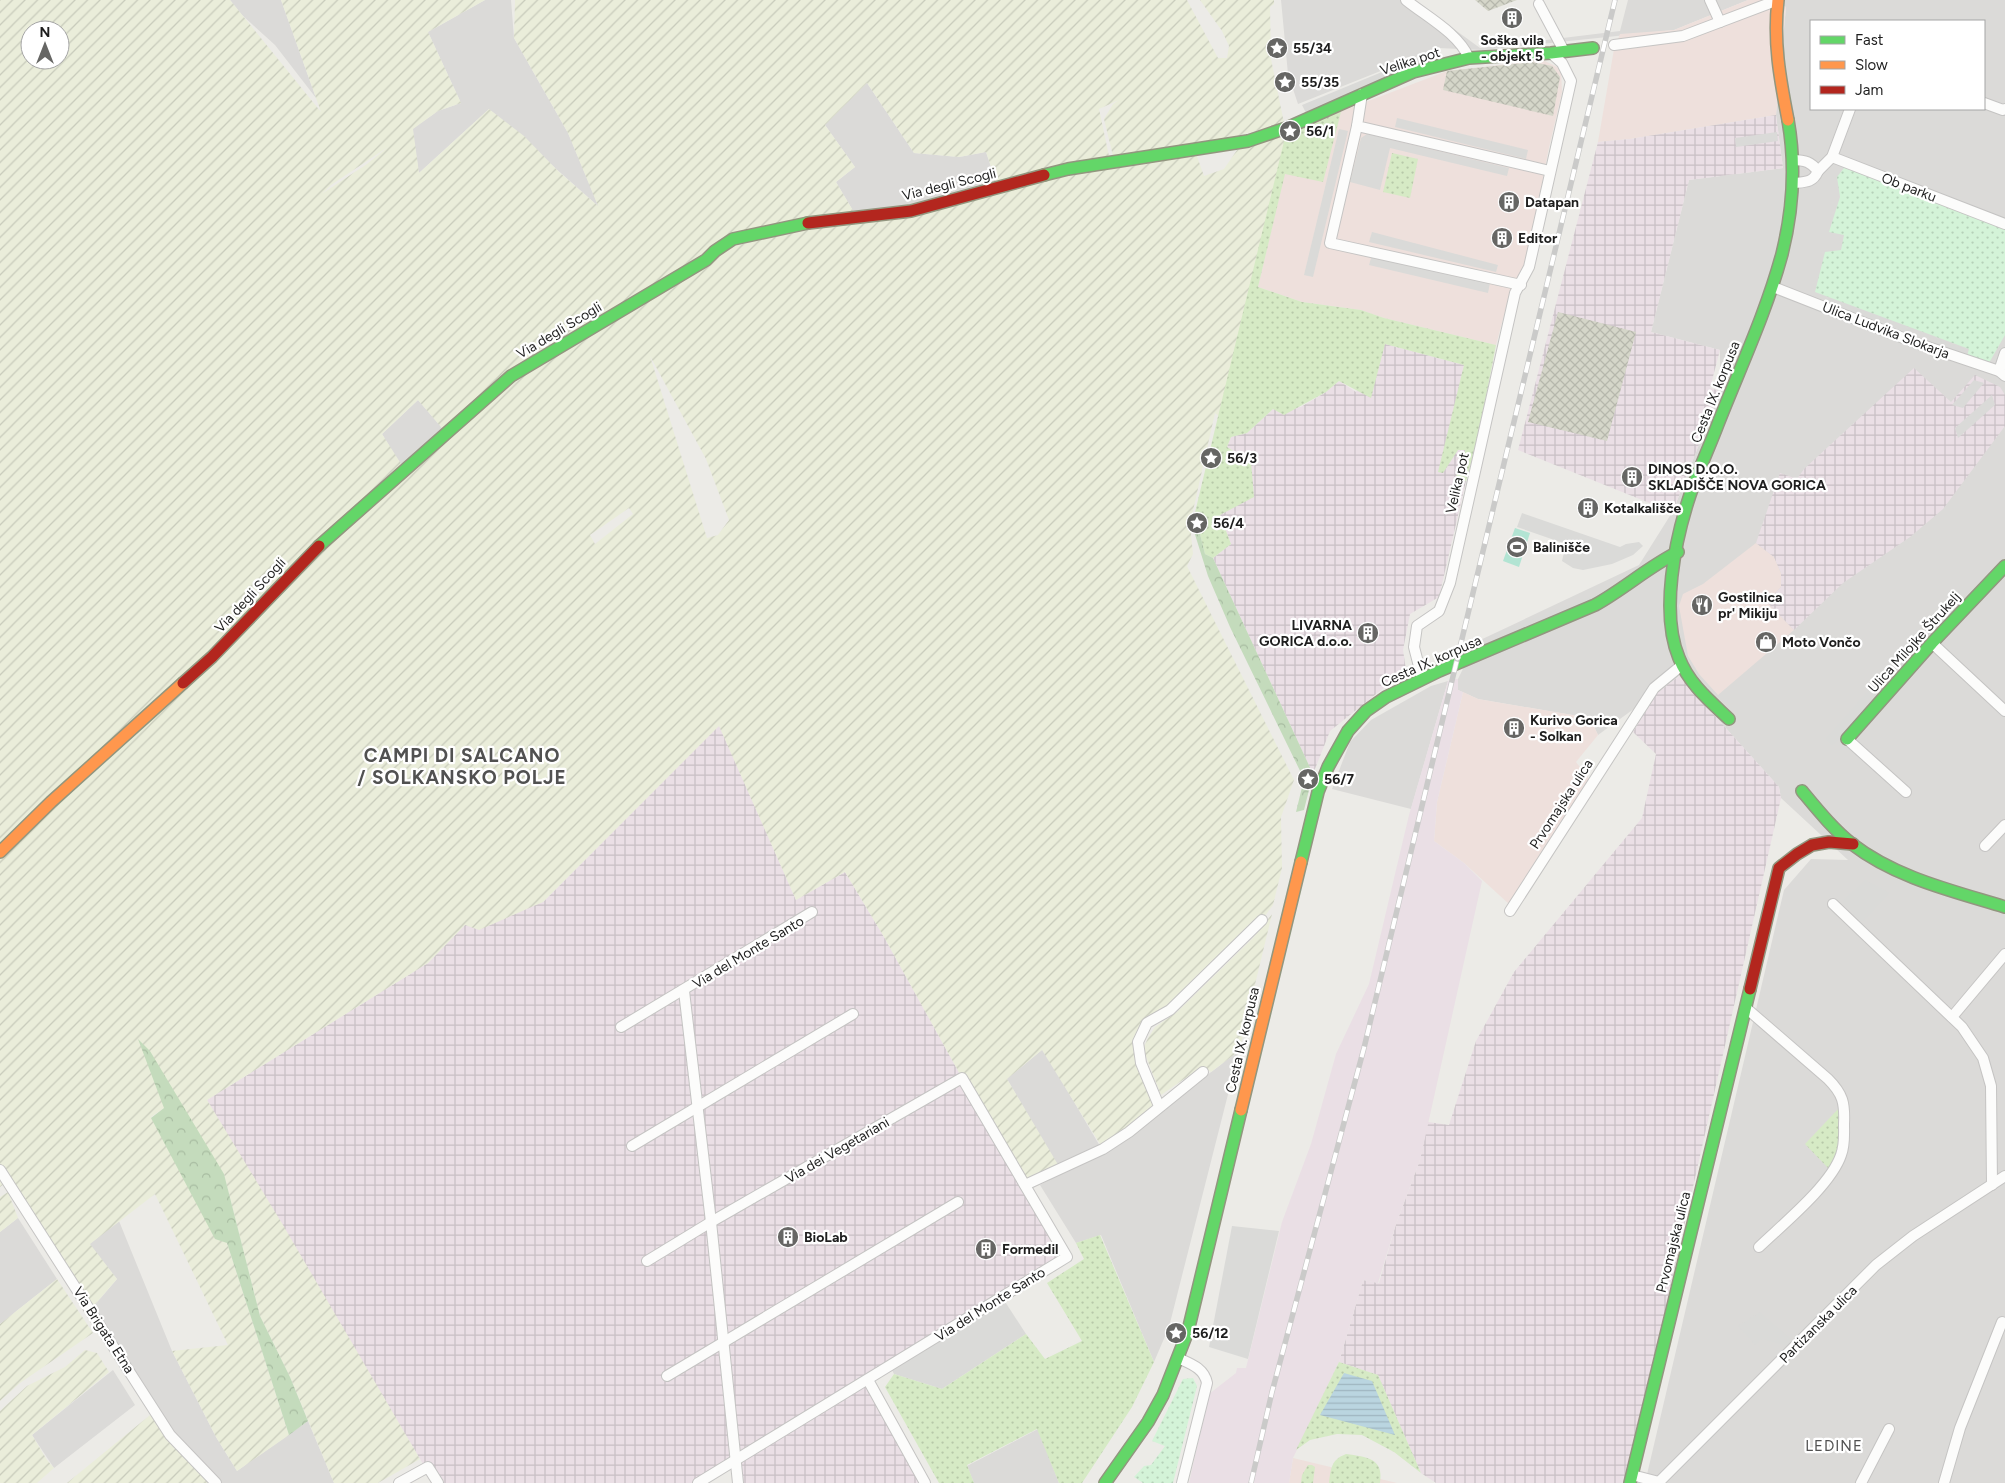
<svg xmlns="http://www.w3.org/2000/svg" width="2005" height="1483" viewBox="0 0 2005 1483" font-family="Figtree,sans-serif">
  <defs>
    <pattern id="industrial-grid" width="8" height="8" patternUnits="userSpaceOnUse" patternTransform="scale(1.25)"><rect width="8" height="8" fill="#eadfe5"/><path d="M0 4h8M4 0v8" fill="none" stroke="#c8bfc4"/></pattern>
    <pattern id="construction-cross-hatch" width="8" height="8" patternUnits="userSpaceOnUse" patternTransform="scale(1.25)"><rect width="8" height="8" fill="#d5d6c9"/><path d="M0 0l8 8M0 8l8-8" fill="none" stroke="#b6b7ac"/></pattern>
    <pattern id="farmland-furrows" width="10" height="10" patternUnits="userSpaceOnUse" patternTransform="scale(1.25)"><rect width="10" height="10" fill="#eaedda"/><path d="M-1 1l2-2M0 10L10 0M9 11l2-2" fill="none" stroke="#c8cbbb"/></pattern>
    <pattern id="grass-dots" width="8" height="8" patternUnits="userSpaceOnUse" patternTransform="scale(1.25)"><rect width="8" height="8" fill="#d6eac5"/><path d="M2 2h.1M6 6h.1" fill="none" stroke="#b7c8a9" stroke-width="1.8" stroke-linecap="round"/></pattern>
    <pattern id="forest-crowns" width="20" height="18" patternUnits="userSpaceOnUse" patternTransform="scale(1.25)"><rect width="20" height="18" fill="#c4dbbc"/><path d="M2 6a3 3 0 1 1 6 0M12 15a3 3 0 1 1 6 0" fill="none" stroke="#a8bca1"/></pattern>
    <pattern id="park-dots" width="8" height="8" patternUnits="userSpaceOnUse" patternTransform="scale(1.25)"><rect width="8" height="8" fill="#d4f3d8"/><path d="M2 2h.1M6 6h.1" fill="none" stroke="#b6d0b9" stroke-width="1.8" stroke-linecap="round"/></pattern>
    <pattern id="water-rules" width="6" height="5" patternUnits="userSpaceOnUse" patternTransform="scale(1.25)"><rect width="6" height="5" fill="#bad5e0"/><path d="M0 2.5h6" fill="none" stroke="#9fb6c0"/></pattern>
  </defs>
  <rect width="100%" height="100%" fill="#ecebe7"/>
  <g fill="#dbdad8" fill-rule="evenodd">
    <polygon points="230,0 281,0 316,98 275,45 242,15"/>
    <polygon points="485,0 511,0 514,38 568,133 599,207 489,109 419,173 412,129 438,111 461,103 428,32"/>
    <polygon points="1281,0 1414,0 1480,48 1620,31 1628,0 1748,0 1674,30 1483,50 1438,48 1298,104 1288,74"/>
    <path d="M1771,0h234v1483h-360l139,-593 27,-31 37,1 -67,-62 -2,-11 -100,-111 -81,59 -8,-17 -112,-19 -20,-9v-11l18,-37 163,-77 34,-54 47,-120v-41l-69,-18 38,-152 94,-12 -7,-53 10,-108zM1811,21h173v88h-173z"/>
    <polygon points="867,83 914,153 959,157 986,152 996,182 933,200 855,214 836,182 855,167 825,125"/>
    <polygon points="418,400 443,429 401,465 382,434"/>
    <polygon points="1448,681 1411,809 1332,789 1350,742 1371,720 1431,686"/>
    <polygon points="1043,1049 1104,1153 1239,1051 1169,1327 1154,1362 1101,1235 1076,1243 1040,1185 1062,1173 1007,1079"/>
    <polygon points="18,1218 57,1279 0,1324 0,1232"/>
    <polygon points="119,1221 172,1351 216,1437 237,1471 308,1421 334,1483 222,1483 175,1433 94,1306 117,1279 89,1244"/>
    <polygon points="113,1370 135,1405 54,1468 32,1435"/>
    <polygon points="1038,1429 1059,1483 974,1483 967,1466"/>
  </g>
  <g fill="#eee0dc">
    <polygon points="1748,0 1771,0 1786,7 1776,115 1630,139 1598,142 1614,49 1620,34 1674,30"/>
    <polygon points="1543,60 1561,69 1562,92 1548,152 1527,266 1510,293 1496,345 1384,318 1361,310 1302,302 1258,287 1295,129 1447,71"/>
    <polygon points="1756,543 1774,557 1781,573 1781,587 1767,602 1794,630 1718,695 1699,674 1688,656 1679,606 1683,594 1703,584"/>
    <polygon points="1463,692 1478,699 1590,718 1598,735 1576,762 1589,779 1509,904 1464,863 1434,841 1437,802"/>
    <polygon points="1293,1458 1397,1483 1289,1483"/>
  </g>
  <g fill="url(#industrial-grid)">
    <polygon points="1776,115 1783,168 1689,180 1651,332 1720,350 1710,388 1720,391 1673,511 1652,504 1518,450 1598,142 1630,139"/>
    <polygon points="1385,344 1464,365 1460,385 1458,449 1465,450 1466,481 1439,597 1410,614 1403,650 1406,670 1330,731 1313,774 1213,558 1231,544 1220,515 1251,479 1251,462 1227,447 1231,437 1247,433 1273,409 1301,407 1326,392 1339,381 1356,392"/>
    <polygon points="1914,368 1951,402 1975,375 2000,387 2005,395 2005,426 1943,509 1910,537 1843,583 1794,630 1767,602 1781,587 1781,573 1774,557 1756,543 1780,473 1797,479 1804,469"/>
    <polygon points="1679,676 1779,787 1781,798 1626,1483 1436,1483 1421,1473 1378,1375 1339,1362 1363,1280 1379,1283 1396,1224 1420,1160 1428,1122 1449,1125 1476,1041 1514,972 1642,818 1656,754 1633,732 1657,693"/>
    <polygon points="719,725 796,900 845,872 884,937 962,1078 1067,1257 869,1380 925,1483 738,1483 736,1462 698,1483 438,1483 423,1464 207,1100 428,963 465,925 543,902"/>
  </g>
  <g fill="#dadad8">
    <polygon points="1428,53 1432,62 1306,113 1302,105"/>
    <polygon points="1397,118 1528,150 1526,159 1395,127"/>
    <polygon points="1339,129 1348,131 1313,277 1304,275"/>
    <polygon points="1777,132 1778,141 1736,147 1735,138"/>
    <polygon points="1367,134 1509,168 1507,176 1390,148 1380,190 1350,182 1361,138"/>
    <polygon points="1372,232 1498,265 1496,272 1369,242"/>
    <polygon points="1372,255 1490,283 1488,293 1369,265"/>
    <polygon points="1832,298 1913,328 1903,333 1822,302"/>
    <polygon points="1936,339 1967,350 1966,355 1934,344"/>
    <polygon points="1974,380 1984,383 1963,408 1952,405"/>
    <polygon points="1992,395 1995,405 1958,438 1955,428"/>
    <polygon points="1522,513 1620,547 1626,544 1639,542 1643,546 1633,555 1612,564 1583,570 1573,568 1562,561 1566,544 1517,527"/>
    <polygon points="1597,594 1599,599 1496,640 1494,634"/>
    <polygon points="1872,687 1879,693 1833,745 1826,739"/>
    <polygon points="1866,880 1889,893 1862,922 1843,901"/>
    <polygon points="1232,1226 1279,1231 1248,1359 1209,1347"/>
    <polygon points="1002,1297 1026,1334 942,1389 894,1374 890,1366"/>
    <polygon points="1760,1312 1792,1340 1787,1346 1762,1339 1755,1345 1738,1326"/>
  </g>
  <polygon fill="#eadfe5" points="1452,679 1458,679 1458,690 1463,692 1437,802 1434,841 1464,863 1482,881 1420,1160 1396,1224 1378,1283 1363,1280 1339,1362 1293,1458 1289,1483 1189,1483 1209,1394 1236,1373 1237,1368 1246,1368 1282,1222 1311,1144 1336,1054 1369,984 1409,815 1448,681"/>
  <g fill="url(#construction-cross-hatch)">
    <polygon points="1475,0 1517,0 1488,11"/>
    <polygon points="1532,62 1552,66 1560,77 1553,116 1443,90 1447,71"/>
    <polygon points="1558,312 1636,332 1607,441 1528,422"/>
  </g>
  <g fill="url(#farmland-furrows)" fill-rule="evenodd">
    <path d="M0,0h230l91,112 -40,-112h204l-57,32 33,71 -23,8 -25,18 6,44 70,-64 35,27 34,35 40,35 -30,-73 -54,-95 1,-38h672l31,58h9l2,-12 -7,-15 -22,-31h74v4l-4,3 1,52 13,64 -90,25 10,28 20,-7 13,-19 53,-19 -68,288 -7,-6 -25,111 3,30 -6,12 107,214 -13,37 1,51 -9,37 -11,15 -92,90 -23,13 -9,19 21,64 -56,43 -61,-99 -35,29 53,89 -35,17 -63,-107 -78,-141 -39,-65 -49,28 -77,-174 -176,176 -64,28 -14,-5 -37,38 -221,137 76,125 137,234 -42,24h-44l-44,-106 -30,-61 -36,-142 -60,-66 -13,9 76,126 62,192 -52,36 -21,-34 -44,-86 56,-6 -73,-151 -65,50 27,35 -27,31 -82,-129 -8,6zM30,30h30v30h-30zM867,83l47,70 45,4 27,-5 12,35 -282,63 4,-12 89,-18 46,-6 -19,-32 19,-15 -30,-42zM1119,100l-6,4 -9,15 10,41 -5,-4 -10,-47zM388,147l-21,17 -44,29 8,-8zM650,356l56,103 23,61 -11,15 -11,3zM418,400l29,34 -42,36 -23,-36zM629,508l4,6 -38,30 -5,-9z"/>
    <polygon points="1272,914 1239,1051 1211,1072 1203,1066 1161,1095 1143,1049 1148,1038 1155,1027 1177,1012 1253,938"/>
    <polygon points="8,1192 18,1218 0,1232 0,1197"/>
    <polygon points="57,1279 93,1333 20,1383 0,1401 0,1324"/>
    <polygon points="85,1350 97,1353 109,1372 32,1435 47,1460 54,1468 37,1483 0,1483 0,1411 27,1386 65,1367"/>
    <polygon points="155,1411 166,1438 209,1483 67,1483"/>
  </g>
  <g fill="url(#grass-dots)">
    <polygon points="1341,112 1323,182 1285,174 1258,287 1302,302 1361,310 1384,318 1496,345 1478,438 1466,481 1456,480 1457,472 1462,468 1465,450 1458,450 1443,473 1438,472 1464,365 1385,344 1371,398 1339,381 1326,392 1284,415 1273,409 1247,433 1231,437 1227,447 1251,462 1254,497 1220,515 1231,544 1213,558 1205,554 1198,526 1192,525 1286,133 1331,113"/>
    <polygon points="1392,153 1418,159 1410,198 1383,192"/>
    <path d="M1840,1107c-1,24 2,40 -11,62l-24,-25z"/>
    <polygon points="1100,1235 1154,1362 1132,1407 1082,1483 1059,1483 1037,1429 967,1465 974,1483 939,1483 885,1387 894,1374 942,1389 1026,1334 1045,1359 1082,1341 1047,1283 1084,1259 1076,1243"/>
    <polygon points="1339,1362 1378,1375 1421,1473 1394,1452 1362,1435 1337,1434 1310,1440 1296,1450"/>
    <path d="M1346,1454c21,3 38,4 34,29h-51c2,-15 2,-23 17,-29z"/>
    <polygon points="1308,1465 1312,1465 1315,1467 1313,1483 1301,1483 1302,1475"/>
  </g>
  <g fill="url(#forest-crowns)">
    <polygon points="1192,525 1198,526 1205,554 1213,558 1313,774 1304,810 1296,812 1304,779 1230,627 1208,576"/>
    <polygon points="138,1039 150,1051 224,1174 260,1316 290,1377 308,1421 289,1435 227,1243 215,1239 151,1118 164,1108"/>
  </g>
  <g fill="url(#park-dots)">
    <polygon points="1844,168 1856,170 2005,228 2005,335 1989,363 1967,356 1969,349 1815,292 1825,252 1841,250 1844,235 1829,232 1840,197 1837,177"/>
    <polygon points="1193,1378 1197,1386 1173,1483 1143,1483 1134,1477 1144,1466 1151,1465 1165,1446 1152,1441 1183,1379"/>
  </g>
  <polygon fill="#b2e4d3" points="1515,528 1530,533 1519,567 1503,561"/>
  <polygon fill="url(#water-rules)" points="1344,1373 1372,1381 1395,1435 1320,1415"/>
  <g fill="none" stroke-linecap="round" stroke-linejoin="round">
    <g stroke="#c5c4c3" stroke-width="12">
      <g id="street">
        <path d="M1406,0c21,17 52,33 63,58"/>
        <polyline points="1710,0 1720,22"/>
        <polyline points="1539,4 1564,51"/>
        <polyline points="1614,45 1683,36 1778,0"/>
        <polyline points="1362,94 1357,126 1550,171"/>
        <polyline points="1984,103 2003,110 2005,109"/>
        <polyline points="1357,126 1330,243 1521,285"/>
        <polyline points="1832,157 2005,224"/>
        <path d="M1793,160c12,0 18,2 25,11 -5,12 -13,11 -25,12"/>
        <polyline points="1818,171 1832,157 1850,109"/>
        <polyline points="1773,287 1916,343 1999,371 2005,376"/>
        <polyline points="1999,371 2005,353"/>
        <polyline points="1932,643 2005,711"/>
        <polyline points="1422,678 1414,647 1417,626 1439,611 1450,583 1515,293 1529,267 1571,81 1562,63 1551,53"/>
        <polyline points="1847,739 1906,792"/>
        <polyline points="1985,846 2005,825"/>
        <polyline points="1833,904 1962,1027 1983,1058 1991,1086 1992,1185"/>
        <polyline points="1510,911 1654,688 1682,665"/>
        <polyline points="684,991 711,1222 738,1483"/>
        <path d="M1746,1008l82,71c15,15 17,24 16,45 0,10 1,21 -3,31 -10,30 -58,69 -82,92"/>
        <polyline points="1952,1017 2005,954"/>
        <polyline points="621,1027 812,912"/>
        <polyline points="1159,1106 1141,1063 1138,1042 1147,1023 1170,1010 1262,920"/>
        <polyline points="632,1146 853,1014"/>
        <polyline points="0,1170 170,1435 216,1483"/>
        <polyline points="1025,1185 1103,1149 1129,1132 1203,1072"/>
        <polyline points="647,1261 711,1222 962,1078 1067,1257 698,1483"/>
        <path d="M1178,1358c13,6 26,10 29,25l-25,100"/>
        <polyline points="667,1376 958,1202"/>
        <polyline points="868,1380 925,1483"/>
        <polyline points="1632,1475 1659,1482 1876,1265 1913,1236 2005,1176"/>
        <polyline points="399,1483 428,1467 438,1483"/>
        <polyline points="1861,1483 1889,1429"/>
        <polyline points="1944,1483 1960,1428 2002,1322"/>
      </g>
    </g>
    <g stroke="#92967f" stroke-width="14">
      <g id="fast">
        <polyline points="1044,175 1068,169 1248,141 1289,127 1413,72 1469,58 1551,53 1593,48"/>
        <polyline points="319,546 511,376 706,260 715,251 733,239 808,223"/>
        <path d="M1729,719c-19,-18 -40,-35 -50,-61 -19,-45 -4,-118 11,-163 8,-24 19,-47 28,-71 22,-56 48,-111 64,-170 11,-44 14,-89 6,-134"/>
        <polyline points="1847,739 1932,643 2005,566"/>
        <path d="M1802,791c15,18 31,38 50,53 44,34 101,47 153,63"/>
        <path d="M1301,862l17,-70 10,-25 20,-36 18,-20 20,-14 53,-26 156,-66c29,-16 53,-38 83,-53"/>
        <polyline points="1105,1483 1148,1422 1163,1395 1188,1331 1241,1110"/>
        <polyline points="1630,1483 1750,989"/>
      </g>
    </g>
    <g stroke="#92967f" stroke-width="14">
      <g id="slow">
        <path d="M1778,0c-5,41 2,79 10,120"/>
        <polyline points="0,852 51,802 183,683"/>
        <polyline points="1241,1110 1301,862"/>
      </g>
    </g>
    <g stroke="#92967f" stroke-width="14">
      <g id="jam">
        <polyline points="808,223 911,211 1044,175"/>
        <polyline points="183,683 212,657 319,546"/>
        <polyline points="1750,989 1779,868 1797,854 1812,845 1829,842 1853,844"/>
      </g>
    </g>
    <use href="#street" stroke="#fcfcfb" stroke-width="10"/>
    <use href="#fast" stroke="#63d668" stroke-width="11"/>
    <use href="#slow" stroke="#ff974d" stroke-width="11"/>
    <use href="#jam" stroke="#b3261e" stroke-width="11"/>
    <g stroke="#cacac9" stroke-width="5.5">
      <polyline id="rail" points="1251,1483 1272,1392 1364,1048 1615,0"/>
    </g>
    <use href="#rail" stroke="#fff" stroke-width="4" stroke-dasharray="11" stroke-linecap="butt"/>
  </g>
  <defs>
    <g id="building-disc" transform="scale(1.125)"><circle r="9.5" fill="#666664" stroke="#fff"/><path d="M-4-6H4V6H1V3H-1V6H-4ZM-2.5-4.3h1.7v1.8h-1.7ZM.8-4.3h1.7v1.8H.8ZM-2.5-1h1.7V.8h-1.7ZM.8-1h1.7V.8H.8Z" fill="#fff"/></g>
    <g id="sight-disc" transform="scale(1.125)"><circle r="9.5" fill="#666664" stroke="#fff"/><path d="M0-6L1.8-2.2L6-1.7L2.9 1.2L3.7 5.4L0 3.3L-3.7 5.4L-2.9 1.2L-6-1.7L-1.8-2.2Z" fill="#fff"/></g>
    <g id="stadium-disc" transform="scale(1.125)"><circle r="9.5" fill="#666664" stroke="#fff"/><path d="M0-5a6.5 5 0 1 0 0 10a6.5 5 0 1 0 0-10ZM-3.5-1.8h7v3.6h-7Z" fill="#fff"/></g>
    <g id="restaurant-disc" transform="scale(1.125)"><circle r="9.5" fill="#666664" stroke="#fff"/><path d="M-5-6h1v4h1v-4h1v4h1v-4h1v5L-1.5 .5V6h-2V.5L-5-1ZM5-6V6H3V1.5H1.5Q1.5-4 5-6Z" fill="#fff"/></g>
    <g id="shop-disc" transform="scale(1.125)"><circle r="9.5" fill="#666664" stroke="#fff"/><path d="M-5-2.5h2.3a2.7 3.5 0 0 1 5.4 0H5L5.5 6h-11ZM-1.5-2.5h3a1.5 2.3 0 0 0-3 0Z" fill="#fff"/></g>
  </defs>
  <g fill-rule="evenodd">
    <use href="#building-disc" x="1512" y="18"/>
    <use href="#sight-disc" x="1277" y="48"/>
    <use href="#sight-disc" x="1285" y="82"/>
    <use href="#sight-disc" x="1290" y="131"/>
    <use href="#building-disc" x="1509" y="202"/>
    <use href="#building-disc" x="1502" y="238"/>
    <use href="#sight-disc" x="1211" y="458"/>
    <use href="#building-disc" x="1632" y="477"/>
    <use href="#building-disc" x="1588" y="508"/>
    <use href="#sight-disc" x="1197" y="523"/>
    <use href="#stadium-disc" x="1517" y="547"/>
    <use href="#restaurant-disc" x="1702" y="605"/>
    <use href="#building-disc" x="1368" y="633"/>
    <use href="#shop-disc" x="1766" y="642"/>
    <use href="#building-disc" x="1514" y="728"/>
    <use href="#sight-disc" x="1308" y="779"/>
    <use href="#building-disc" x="788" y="1237"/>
    <use href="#building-disc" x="986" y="1249"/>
    <use href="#sight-disc" x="1176" y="1333"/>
  </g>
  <g text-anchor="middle" stroke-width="4.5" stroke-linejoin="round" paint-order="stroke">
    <g font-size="14" font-weight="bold" fill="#1e1e1e" stroke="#fff" text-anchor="start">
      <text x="1512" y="45" text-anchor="middle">Soška vila<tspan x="1512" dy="16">- objekt 5</tspan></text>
      <text x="1293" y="53">55/34</text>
      <text x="1301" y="87">55/35</text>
      <text x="1306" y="136">56/1</text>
      <text x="1525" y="207">Datapan</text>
      <text x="1518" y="243">Editor</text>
      <text x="1227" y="463">56/3</text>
      <text x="1648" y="474">DINOS D.O.O.<tspan x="1648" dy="16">SKLADIŠČE NOVA GORICA</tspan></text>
      <text x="1604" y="513">Kotalkališče</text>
      <text x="1213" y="528">56/4</text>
      <text x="1533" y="552">Balinišče</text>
      <text x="1718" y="602">Gostilnica<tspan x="1718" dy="16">pr' Mikiju</tspan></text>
      <text x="1352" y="630" text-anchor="end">LIVARNA<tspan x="1352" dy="16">GORICA d.o.o.</tspan></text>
      <text x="1782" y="647">Moto Vončo</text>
      <text x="1530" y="725">Kurivo Gorica<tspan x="1530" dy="16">- Solkan</tspan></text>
      <text x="1324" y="784">56/7</text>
      <text x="804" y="1242">BioLab</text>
      <text x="1002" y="1254">Formedil</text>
      <text x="1192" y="1338">56/12</text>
    </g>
    <g font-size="14" fill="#1e1e1e" stroke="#fff">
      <text transform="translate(1410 61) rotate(-18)" y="5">Velika pot</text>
      <text transform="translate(949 184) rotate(-14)" y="5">Via degli Scogli</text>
      <text transform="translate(1909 187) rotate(21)" y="5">Ob parku</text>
      <text transform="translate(559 330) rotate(-31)" y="5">Via degli Scogli</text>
      <text transform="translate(1886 330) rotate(21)" y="5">Ulica Ludvika Slokarja</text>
      <text transform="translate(1715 392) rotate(-68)" y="5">Cesta IX. korpusa</text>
      <text transform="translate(1457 483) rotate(-77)" y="5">Velika pot</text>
      <text transform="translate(250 595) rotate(-47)" y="5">Via degli Scogli</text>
      <text transform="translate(1914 642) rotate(-48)" y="5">Ulica Milojke Štrukelj</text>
      <text transform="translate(1431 661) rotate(-24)" y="5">Cesta IX. korpusa</text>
      <text transform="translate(1561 804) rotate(-57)" y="5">Prvomajska ulica</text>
      <text transform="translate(748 952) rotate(-31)" y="5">Via del Monte Santo</text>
      <text transform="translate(1242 1040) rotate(-77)" y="5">Cesta IX. korpusa</text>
      <text transform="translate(837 1150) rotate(-30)" y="5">Via dei Vegetariani</text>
      <text transform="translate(1673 1242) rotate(-76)" y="5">Prvomajska ulica</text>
      <text transform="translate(990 1304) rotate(-32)" y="5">Via del Monte Santo</text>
      <text transform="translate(1818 1324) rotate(-45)" y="5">Partizanska ulica</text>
      <text transform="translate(104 1330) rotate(57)" y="5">Via Brigata Etna</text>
    </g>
    <g font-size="15" letter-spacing="1" fill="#515151" stroke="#fff">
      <text x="1834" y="1451">LEDINE</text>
    </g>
    <g font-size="19" font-weight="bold" letter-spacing="1" fill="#515151" stroke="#fff">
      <text x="462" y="762">CAMPI DI SALCANO<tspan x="462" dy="22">/ SOLKANSKO POLJE</tspan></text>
    </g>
  </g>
  <rect x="1810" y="20" width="175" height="90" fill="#ffffff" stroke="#a5a5a5"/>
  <rect x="1820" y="36" width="25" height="8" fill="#63d668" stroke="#a5a5a5"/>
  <text x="1855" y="45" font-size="15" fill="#1e1e1e">Fast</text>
  <rect x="1820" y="61" width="25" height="8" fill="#ff974d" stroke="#a5a5a5"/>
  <text x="1855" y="70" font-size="15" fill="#1e1e1e">Slow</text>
  <rect x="1820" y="86" width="25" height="8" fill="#b3261e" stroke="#a5a5a5"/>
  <text x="1855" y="95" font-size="15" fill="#1e1e1e">Jam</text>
  <g transform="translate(45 45)"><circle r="24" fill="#ffffff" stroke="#a5a5a5"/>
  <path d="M0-4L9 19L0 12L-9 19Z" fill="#666664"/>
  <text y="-8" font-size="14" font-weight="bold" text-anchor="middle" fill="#1e1e1e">N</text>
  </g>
</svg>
